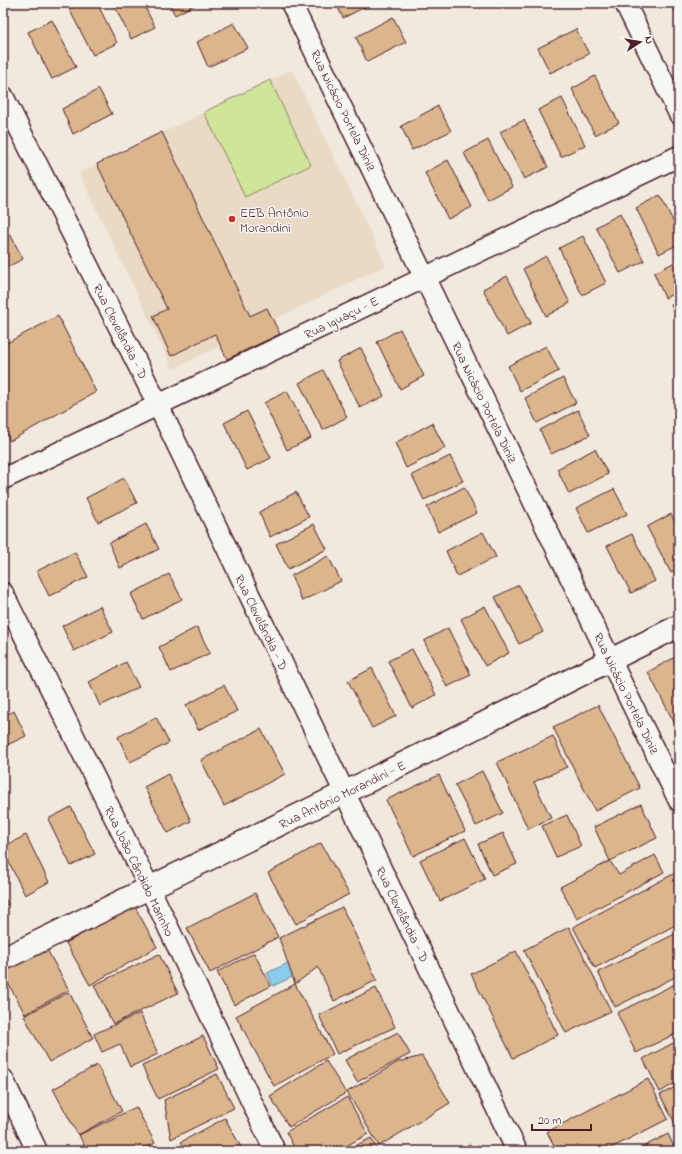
<svg xmlns="http://www.w3.org/2000/svg" width="682" height="1154" viewBox="0 0 682 1154" font-family="'Indie Flower',sans-serif">
  <rect width="100%" height="100%" fill="#f1e9de"/>
  <filter id="ink" filterUnits="userSpaceOnUse"><feTurbulence type="fractalNoise" baseFrequency=".025" numOctaves="2"/><feDisplacementMap in="SourceGraphic" scale="8" xChannelSelector="R" yChannelSelector="G"/><feConvolveMatrix kernelMatrix="1 2 1 2 8 2 1 2 1" color-interpolation-filters="sRGB"/></filter>
  <g filter="url(#ink)">
    <polygon fill="#ead9c5" points="292,70 386,265 173,369 79,173"/>
    <polygon fill="#cfe59a" stroke="#8c8262" points="270,80 311,165 245,197 204,112"/>
    <polygon fill="#89cceb" stroke="#70879e" points="288,963 294,976 273,986 267,973"/>
    <g fill="#dbb58c" stroke="#4a1f2b">
      <polygon points="80,3 97,3 117,43 93,55 69,9"/>
      <polygon points="113,3 143,3 155,27 131,39"/>
      <polygon points="169,3 198,3 175,15"/>
      <polygon points="336,3 373,3 343,18"/>
      <polygon points="671,3 679,3 679,19"/>
      <polygon points="393,17 406,42 367,62 356,37"/>
      <polygon points="52,20 76,67 52,79 28,32"/>
      <polygon points="234,23 248,48 208,67 197,42"/>
      <polygon points="576,29 589,54 550,73 538,48"/>
      <polygon points="595,76 619,123 595,135 572,89"/>
      <polygon points="99,89 112,114 73,134 62,109"/>
      <polygon points="562,98 585,145 561,157 538,110"/>
      <polygon points="438,106 451,131 412,150 401,126"/>
      <polygon points="524,120 548,167 524,179 500,132"/>
      <polygon points="162,132 250,316 267,308 280,334 227,359 215,334 171,356 153,316 167,309 97,164"/>
      <polygon points="488,140 512,187 488,200 464,153"/>
      <polygon points="448,160 472,207 448,219 425,173"/>
      <polygon points="660,195 679,233 679,244 659,254 636,208"/>
      <polygon points="620,214 644,261 620,273 596,227"/>
      <polygon points="10,234 23,259 3,269 3,237"/>
      <polygon points="583,236 606,283 582,295 559,248"/>
      <polygon points="546,256 570,303 546,316 523,269"/>
      <polygon points="679,260 679,291 665,298 654,273"/>
      <polygon points="507,276 531,323 507,336 483,289"/>
      <polygon points="679,301 679,322 671,305"/>
      <polygon points="58,316 96,392 10,441 3,428 3,345"/>
      <polygon points="400,329 424,376 400,389 377,342"/>
      <polygon points="546,346 559,371 520,391 508,366"/>
      <polygon points="361,348 384,396 360,408 337,361"/>
      <polygon points="323,370 347,417 323,430 299,383"/>
      <polygon points="563,378 576,403 537,423 525,398"/>
      <polygon points="287,391 311,438 287,450 264,403"/>
      <polygon points="578,410 590,435 551,454 540,430"/>
      <polygon points="247,411 271,458 247,470 224,423"/>
      <polygon points="432,423 445,448 406,468 395,443"/>
      <polygon points="595,449 608,474 569,494 557,469"/>
      <polygon points="450,456 463,481 424,500 412,475"/>
      <polygon points="124,478 137,503 98,522 86,498"/>
      <polygon points="464,487 477,513 438,532 427,507"/>
      <polygon points="614,489 627,514 588,533 576,508"/>
      <polygon points="296,492 309,517 270,537 259,512"/>
      <polygon points="671,514 679,530 679,569 671,573 647,527"/>
      <polygon points="146,524 159,549 120,568 109,543"/>
      <polygon points="314,524 327,549 288,569 276,544"/>
      <polygon points="483,532 496,557 457,576 446,551"/>
      <polygon points="632,534 655,581 631,593 607,546"/>
      <polygon points="75,552 88,577 49,596 37,571"/>
      <polygon points="328,556 341,581 302,601 291,576"/>
      <polygon points="169,574 182,599 143,619 131,594"/>
      <polygon points="519,585 543,632 519,644 495,597"/>
      <polygon points="100,606 113,632 74,651 62,626"/>
      <polygon points="485,606 509,653 485,666 461,619"/>
      <polygon points="197,627 210,653 171,672 159,647"/>
      <polygon points="448,628 471,675 447,687 424,641"/>
      <polygon points="412,649 436,695 412,708 388,661"/>
      <polygon points="679,655 679,732 648,672"/>
      <polygon points="126,662 139,687 100,706 89,682"/>
      <polygon points="372,668 396,716 372,728 348,681"/>
      <polygon points="224,685 237,711 198,730 186,705"/>
      <polygon points="598,705 640,788 595,811 553,727"/>
      <polygon points="14,711 26,736 3,747 3,716"/>
      <polygon points="156,717 169,743 130,762 118,737"/>
      <polygon points="261,729 285,774 224,806 201,760"/>
      <polygon points="553,736 567,767 534,782 551,818 528,829 497,762"/>
      <polygon points="482,771 503,813 476,826 455,785"/>
      <polygon points="168,774 191,821 168,833 144,787"/>
      <polygon points="439,775 465,831 413,856 386,800"/>
      <polygon points="641,804 657,838 610,861 594,827"/>
      <polygon points="71,807 95,854 71,866 48,819"/>
      <polygon points="567,815 581,846 556,857 542,826"/>
      <polygon points="503,833 517,864 492,875 478,844"/>
      <polygon points="26,835 49,882 25,895 3,850 3,847"/>
      <polygon points="465,838 485,879 440,901 420,860"/>
      <polygon points="321,843 349,894 296,924 268,873"/>
      <polygon points="655,855 664,872 577,919 560,887 610,861 619,875"/>
      <polygon points="679,871 679,923 595,968 573,927"/>
      <polygon points="255,893 278,937 210,973 187,928"/>
      <polygon points="3,895 8,904 3,907"/>
      <polygon points="134,905 157,947 90,985 66,943"/>
      <polygon points="342,907 377,980 334,1001 318,967 295,984 279,938"/>
      <polygon points="569,927 611,1011 566,1033 524,950"/>
      <polygon points="679,932 679,975 615,1007 598,972"/>
      <polygon points="44,944 69,990 25,1014 3,974 3,966"/>
      <polygon points="516,951 558,1035 513,1058 471,974"/>
      <polygon points="254,953 271,986 234,1005 217,972"/>
      <polygon points="159,954 178,993 113,1024 94,985"/>
      <polygon points="679,982 679,1032 636,1053 617,1013"/>
      <polygon points="295,984 333,1054 274,1086 236,1016"/>
      <polygon points="376,988 395,1027 337,1054 319,1015"/>
      <polygon points="69,992 93,1038 49,1062 24,1016"/>
      <polygon points="140,1013 158,1054 130,1067 120,1044 102,1052 94,1034"/>
      <polygon points="398,1032 410,1054 357,1082 345,1060"/>
      <polygon points="203,1036 219,1069 158,1099 142,1066"/>
      <polygon points="679,1040 679,1081 660,1092 643,1059"/>
      <polygon points="422,1056 450,1103 379,1146 347,1092 398,1062"/>
      <polygon points="326,1061 346,1093 289,1127 270,1096"/>
      <polygon points="97,1065 122,1111 78,1135 53,1089"/>
      <polygon points="217,1074 234,1108 171,1139 164,1100"/>
      <polygon points="648,1079 668,1119 605,1151 557,1151 547,1132"/>
      <polygon points="679,1085 679,1126 677,1127 660,1095"/>
      <polygon points="347,1097 368,1134 337,1151 296,1151 286,1132"/>
      <polygon points="136,1107 155,1143 139,1151 87,1151 79,1135"/>
      <polygon points="225,1118 243,1151 186,1151 181,1142"/>
      <polygon points="668,1134 676,1151 635,1151"/>
      <polygon points="371,1138 378,1151 345,1151"/>
      <polygon points="470,1144 473,1151 455,1151"/>
    </g>
    <g fill="none" stroke-linecap="round" stroke-linejoin="round">
      <g stroke="#4a1f2b" stroke-width="23">
        <g id="street">
          <polyline points="291,3 679,801"/>
          <polyline points="625,3 679,114"/>
          <polyline points="3,96 158,405 517,1151"/>
          <polyline points="3,479 679,156"/>
          <polyline points="3,593 149,887 275,1151"/>
          <polyline points="3,1079 37,1151"/>
        </g>
      </g>
      <g stroke="#4a1f2b" stroke-width="25">
        <path id="secondary" d="M3,959c113,-56 227,-110 341,-166 112,-55 223,-112 335,-167"/>
      </g>
      <use href="#street" stroke="#f6f6f2" stroke-width="20"/>
      <use href="#secondary" stroke="#f6f6f2" stroke-width="22"/>
    </g>
  </g>
  <circle fill="#c8321e" stroke="#f6f6f2" stroke-width="1.5" cx="232" cy="219" r="4"/>
  <g text-anchor="middle" stroke-width="3" stroke-linejoin="round" paint-order="stroke">
    <g font-size="13" fill="#4a1f2b" stroke="#f6f6f2">
      <text transform="translate(344 110) rotate(64)" y="5">Rua Nicácio Portela Diniz</text>
      <text transform="translate(341 317) rotate(-26)" y="5">Rua Iguaçu - E</text>
      <text transform="translate(121 331) rotate(63)" y="5">Rua Clevelândia - D</text>
      <text transform="translate(485 402) rotate(64)" y="5">Rua Nicácio Portela Diniz</text>
      <text transform="translate(262 622) rotate(64)" y="5">Rua Clevelândia - D</text>
      <text transform="translate(627 693) rotate(64)" y="5">Rua Nicácio Portela Diniz</text>
      <text transform="translate(342 794) rotate(-26)" y="5">Rua Antônio Morandini - E</text>
      <text transform="translate(140 871) rotate(64)" y="5">Rua João Cândido Marinho</text>
      <text transform="translate(403 914) rotate(64)" y="5">Rua Clevelândia - D</text>
    </g>
    <g font-size="13" fill="#4a1f2b" stroke="#f6f6f2" text-anchor="start">
      <text x="240" y="217">EEB Antônio<tspan x="240" dy="15">Morandini</tspan></text>
    </g>
  </g>
  <rect width="682" height="1154" fill="none" stroke="#f6f6f2" stroke-width="16"/>
  <rect x="8" y="8" width="666" height="1138" fill="none" stroke="#4a1f2b" stroke-width="1.5" filter="url(#ink)"/>
  <g transform="translate(640 42) rotate(78)" stroke="#f6f6f2" stroke-width="3" paint-order="stroke">
  <path d="M0-3L7 15L0 10L-7 15Z" fill="#4a1f2b"/>
  <text y="-6" font-size="11" font-weight="bold" text-anchor="middle" fill="#4a1f2b">N</text>
  </g>
  <path d="M532 1124v6h59v-6" fill="none" stroke="#4a1f2b" stroke-width="2"/>
  <text x="538" y="1124" font-size="12" fill="#4a1f2b" stroke="#f6f6f2" stroke-width="3" paint-order="stroke">20 m</text>
</svg>
